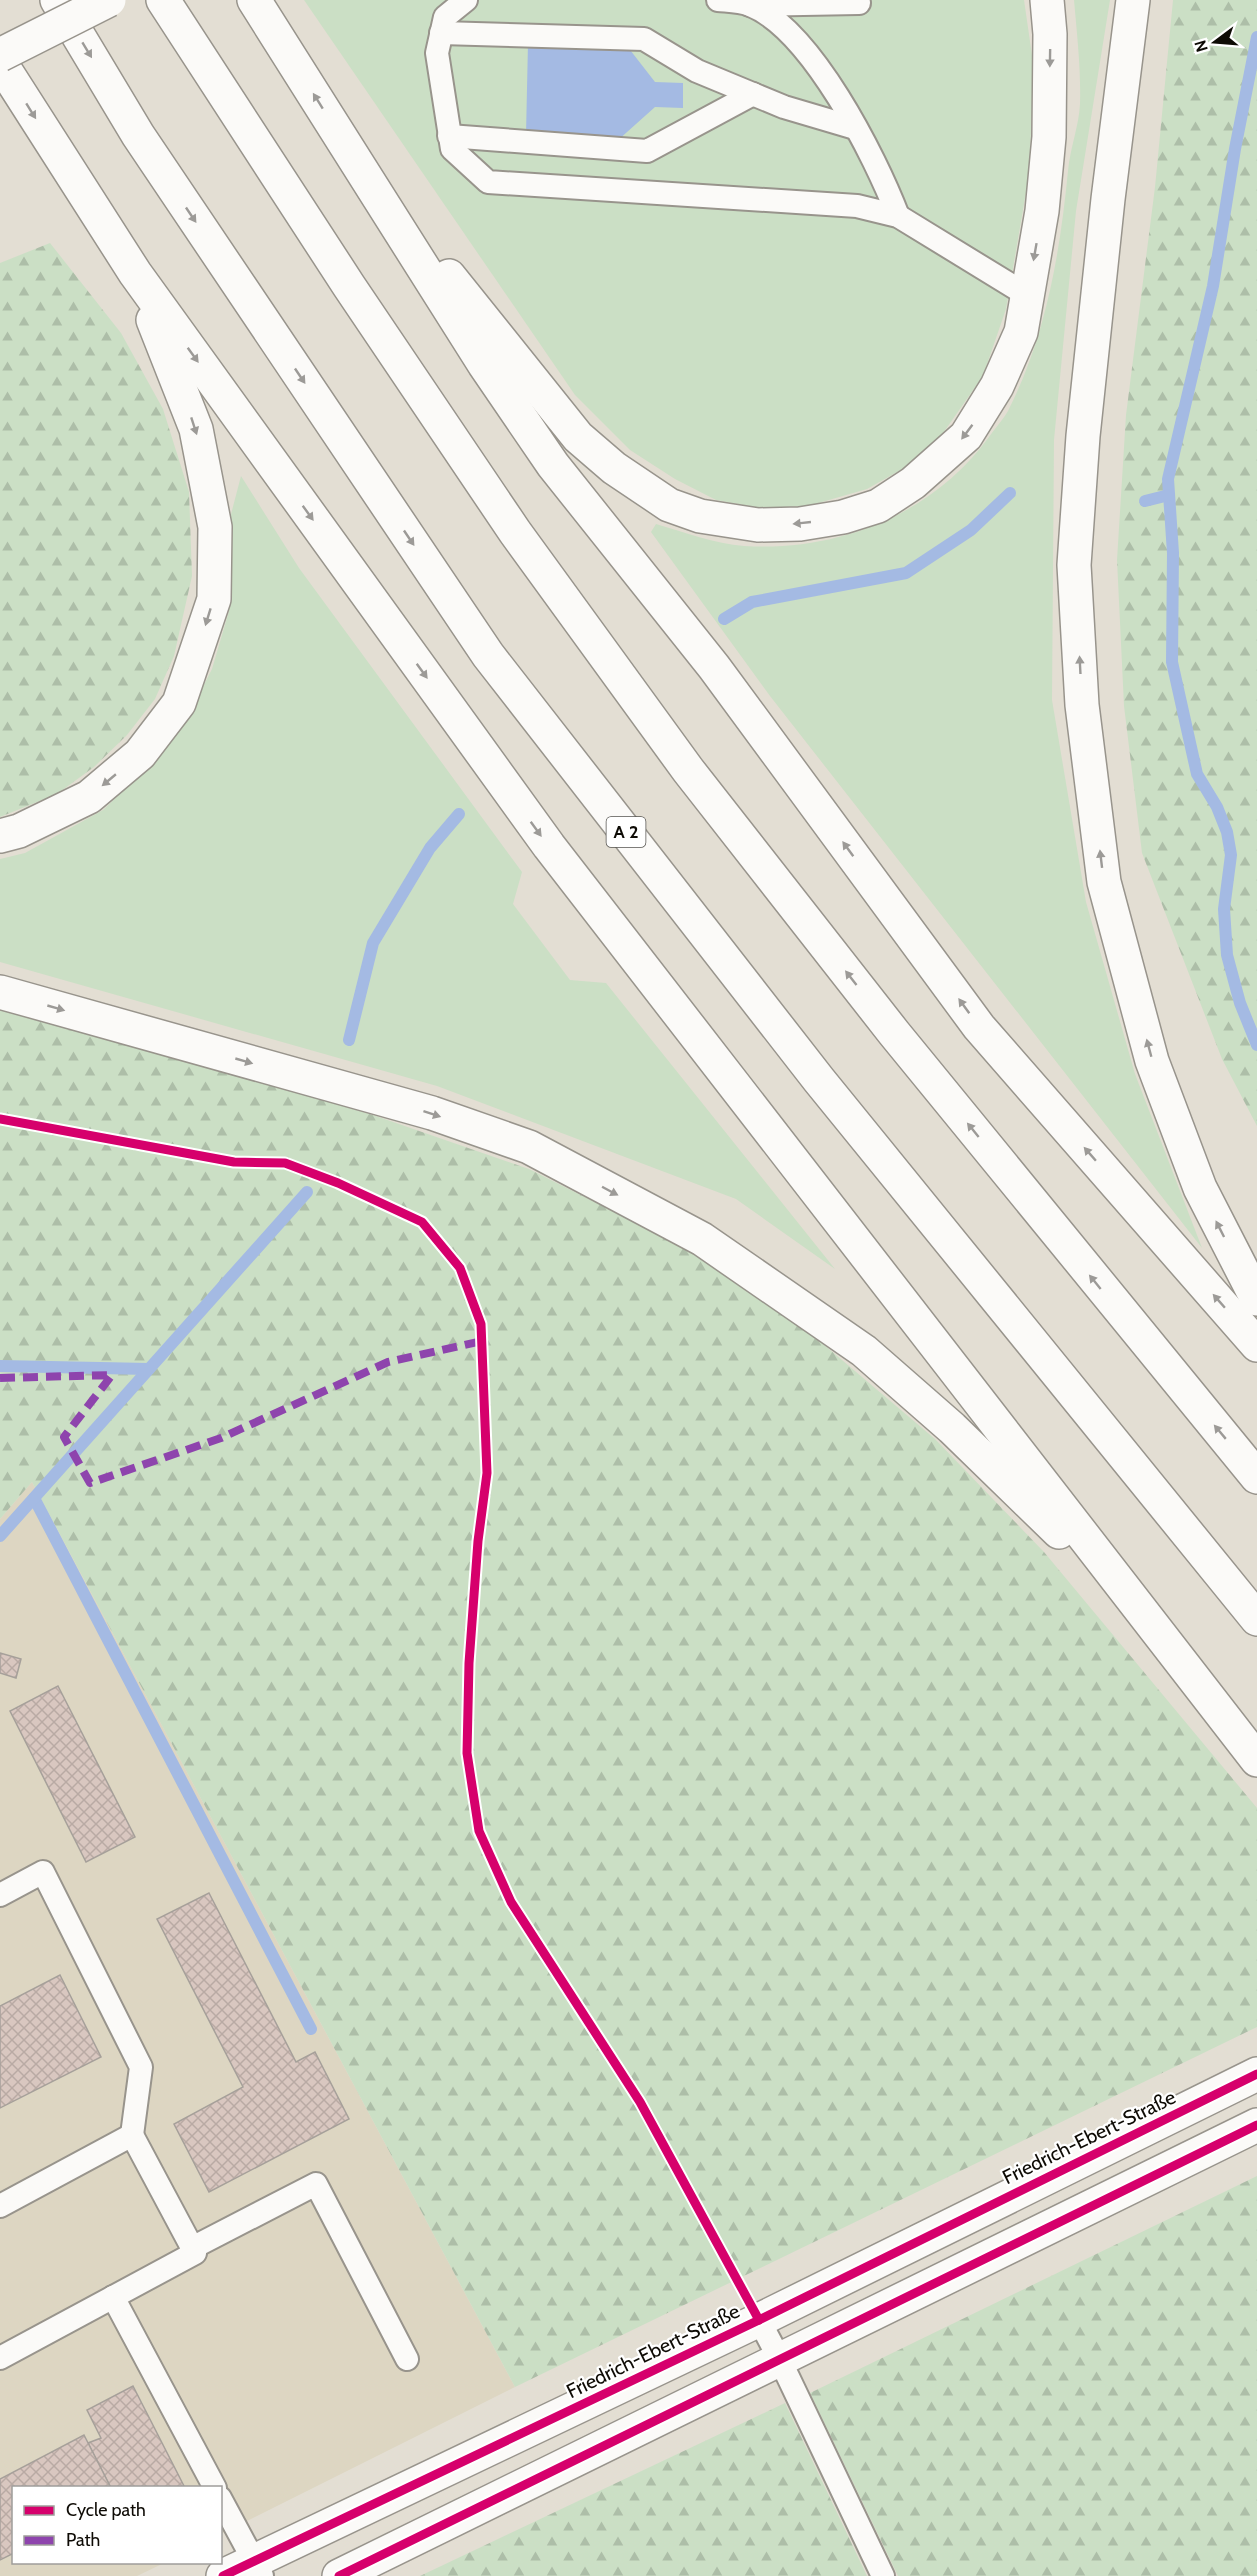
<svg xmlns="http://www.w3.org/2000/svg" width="1257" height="2576" viewBox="0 0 1257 2576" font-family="Cabin,sans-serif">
  <defs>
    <pattern id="forest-firs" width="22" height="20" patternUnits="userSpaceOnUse" patternTransform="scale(1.5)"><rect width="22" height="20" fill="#cbdfc5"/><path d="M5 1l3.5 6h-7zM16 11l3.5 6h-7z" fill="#adbea8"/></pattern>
    <pattern id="building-cross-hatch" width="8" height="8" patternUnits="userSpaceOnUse" patternTransform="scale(1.5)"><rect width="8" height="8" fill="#d9c7c0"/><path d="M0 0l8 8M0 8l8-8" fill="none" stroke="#b9aaa4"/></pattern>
  </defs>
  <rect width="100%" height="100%" fill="#e3ded3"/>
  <polygon fill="#ddd6c2" points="32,1482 515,2387 221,2534 220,2488 14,2488 14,2562 164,2563 137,2576 0,2576 0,1519"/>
  <g fill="#cbdfc5">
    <polygon points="304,0 1024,0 1034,69 1029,175 1006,309 983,376 941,436 906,467 867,489 808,506 761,508 716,500 675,479 630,450 575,395"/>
    <path d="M1074,0h36l-34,211 -22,229 -2,260 34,202 49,172 67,174 -432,-552 -119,-164 5,-8c28,8 59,20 88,22 94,6 189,-32 245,-109 6,-9 14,-17 19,-26 38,-75 52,-158 60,-240 2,-23 11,-45 12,-67 1,-34 -3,-70 -6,-104z"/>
    <polygon points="241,476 299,568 522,872 513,904 570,980 606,983 835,1269 736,1199 437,1086 0,962 0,859 25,853 103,810 158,757 191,710 212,669 229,611 229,522"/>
  </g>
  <g fill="url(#forest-firs)">
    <polygon points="1173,0 1257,0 1257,1126 1222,1059 1142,853 1124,706 1117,560 1126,415 1155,187"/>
    <polygon points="50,243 121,333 163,409 189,492 192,576 174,656 155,699 127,735 94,767 57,794 0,817 0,263"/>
    <polygon points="0,1010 184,1060 373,1115 529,1169 680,1245 809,1332 935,1439 1044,1552 1257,1808 1257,2027 515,2387 32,1482 0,1519"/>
    <polygon points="1257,2176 1257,2576 898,2576 810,2393"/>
    <polygon points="785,2403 867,2576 420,2576"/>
  </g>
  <polygon fill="#a4bae3" points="528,43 627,46 655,82 683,83 683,108 655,107 617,141 526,134"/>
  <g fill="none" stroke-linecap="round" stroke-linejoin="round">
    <g stroke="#a4bae3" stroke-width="12">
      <polyline points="1257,37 1235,149 1213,286 1168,479 1173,553 1172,662 1197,774 1217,807 1227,832 1231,855 1224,909 1227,955 1240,1003 1257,1045"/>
      <polyline points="1145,501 1169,495"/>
      <polyline points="724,619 752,602 906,573 971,530 1010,493"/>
      <polyline points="349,1040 373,943 430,848 459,814"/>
      <polyline points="0,1366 149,1369"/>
      <polyline points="34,1498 311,2029"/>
      <polyline points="0,1536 307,1192"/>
    </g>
  </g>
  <g fill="url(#building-cross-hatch)" stroke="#a6a09a" stroke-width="1.5">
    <polygon points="0,1653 21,1659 16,1678 0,1673"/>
    <polygon points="58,1686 135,1837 86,1862 10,1711"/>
    <polygon points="209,1893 296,2062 315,2052 349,2119 209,2192 174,2124 243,2087 157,1919"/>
    <polygon points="60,1975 101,2057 0,2108 0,2006"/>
    <polygon points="133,2386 185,2488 111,2488 88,2443 101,2438 87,2410"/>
    <polygon points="84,2435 111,2488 14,2488 14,2553 0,2560 0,2479"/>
  </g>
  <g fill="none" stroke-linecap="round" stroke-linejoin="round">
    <g stroke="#98948c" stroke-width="26">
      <g id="service">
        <polyline points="466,0 445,17 437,53 452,149 488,182 857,206 898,216 1027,295"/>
        <path d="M718,0c10,1 23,1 32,5 61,24 125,151 148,211"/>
        <polyline points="750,5 859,3"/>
        <polyline points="441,33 644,39 697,71 784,107 855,128"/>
        <polyline points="449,136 647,151 753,94"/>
        <polyline points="0,1895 43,1872 141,2067 132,2135"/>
        <polyline points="0,2206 132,2135 195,2253 0,2358"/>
        <polyline points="192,2248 316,2184 407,2359"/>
        <polyline points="113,2297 215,2488"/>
        <polyline points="759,2320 780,2360 883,2576"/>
        <polyline points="220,2498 262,2576"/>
      </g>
    </g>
    <g stroke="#98948c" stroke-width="36">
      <g id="secondary">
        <polyline points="223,2576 759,2320 1257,2074"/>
        <polyline points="339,2576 1257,2125"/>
      </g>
    </g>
    <g stroke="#98948c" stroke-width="36">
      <g id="motorway">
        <polyline points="57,0 138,135 488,655 819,1080 1257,1619"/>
        <polyline points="163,0 349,286 515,532 688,770 894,1033 1257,1477"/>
        <polyline points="254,0 484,364 553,465 714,667 979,1027 1257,1345"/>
        <polyline points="1133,0 1108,199 1083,436 1074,565 1082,705 1104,882 1152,1061 1200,1188 1257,1299"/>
        <polyline points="0,62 135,273 549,846 1257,1760"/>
        <polyline points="449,276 578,437 614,468 669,505 700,516 758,525 800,524 843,517 878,506 913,483 966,436 997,386 1021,332 1042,211 1049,137 1050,34 1047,0"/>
        <polyline points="0,836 19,831 89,797 140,754 179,703 214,599 215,527 196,429 153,320"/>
        <polyline points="0,992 432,1113 529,1147 702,1239 864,1351 952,1428 1059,1532"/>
      </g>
    </g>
    <use href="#service" stroke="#fbfaf8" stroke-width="22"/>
    <use href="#secondary" stroke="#fbfaf8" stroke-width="33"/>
    <use href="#motorway" stroke="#fbfaf8" stroke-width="33"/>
    <g stroke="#98948c" stroke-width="36" stroke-linecap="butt">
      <polyline id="motorway-bridge" points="0,55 109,0"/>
    </g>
    <use href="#motorway-bridge" stroke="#fbfaf8" stroke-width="33"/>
    <polyline stroke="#8e44ad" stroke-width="8" stroke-dasharray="15 8" stroke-linecap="butt" points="0,1378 112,1375 64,1437 90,1483 221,1438 388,1362 482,1341"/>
    <g stroke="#fff" stroke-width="13">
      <g id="cycleway">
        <polyline points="0,1119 234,1162 285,1163 338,1183 422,1222 460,1268 481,1324 487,1473 478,1541 469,1663 467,1753 479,1831 511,1902 640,2102 759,2320"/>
        <polyline points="223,2576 759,2320 1257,2074"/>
        <polyline points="339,2576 1257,2125"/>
      </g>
    </g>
    <use href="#cycleway" stroke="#d6006c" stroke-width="9"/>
  </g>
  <defs><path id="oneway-solid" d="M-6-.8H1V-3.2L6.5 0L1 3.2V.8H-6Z" transform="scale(1.5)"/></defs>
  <g fill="#9c9a97">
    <use href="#oneway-solid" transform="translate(87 50) rotate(59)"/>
    <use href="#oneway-solid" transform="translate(1050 58) rotate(91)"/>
    <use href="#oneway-solid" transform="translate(318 101) rotate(-122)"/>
    <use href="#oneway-solid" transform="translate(31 111) rotate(58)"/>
    <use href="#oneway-solid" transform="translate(191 215) rotate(56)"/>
    <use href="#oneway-solid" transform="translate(1035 252) rotate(100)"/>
    <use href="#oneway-solid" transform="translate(193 355) rotate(54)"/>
    <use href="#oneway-solid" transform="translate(300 376) rotate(56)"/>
    <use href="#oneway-solid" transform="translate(194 426) rotate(72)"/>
    <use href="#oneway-solid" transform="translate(967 432) rotate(127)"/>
    <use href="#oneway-solid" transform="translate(308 513) rotate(54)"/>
    <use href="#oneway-solid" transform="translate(802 523) rotate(174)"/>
    <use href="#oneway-solid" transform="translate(409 538) rotate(56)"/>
    <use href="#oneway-solid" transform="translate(208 617) rotate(107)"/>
    <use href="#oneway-solid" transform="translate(1080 665) rotate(-93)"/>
    <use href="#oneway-solid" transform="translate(422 671) rotate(54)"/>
    <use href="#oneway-solid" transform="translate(109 780) rotate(140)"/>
    <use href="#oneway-solid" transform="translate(536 829) rotate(54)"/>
    <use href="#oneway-solid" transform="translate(848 849) rotate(-126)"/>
    <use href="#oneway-solid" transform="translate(1101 859) rotate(-97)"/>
    <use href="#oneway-solid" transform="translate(851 978) rotate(-128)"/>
    <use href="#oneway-solid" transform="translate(964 1006) rotate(-126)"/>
    <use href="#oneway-solid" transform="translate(56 1008) rotate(16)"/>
    <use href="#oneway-solid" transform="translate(1149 1048) rotate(-105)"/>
    <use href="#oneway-solid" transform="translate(244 1061) rotate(16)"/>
    <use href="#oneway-solid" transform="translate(432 1114) rotate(18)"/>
    <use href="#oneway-solid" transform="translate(973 1130) rotate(-129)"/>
    <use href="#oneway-solid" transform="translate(1090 1154) rotate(-131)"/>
    <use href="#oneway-solid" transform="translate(610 1191) rotate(28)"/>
    <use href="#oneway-solid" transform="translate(1220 1229) rotate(-117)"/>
    <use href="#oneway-solid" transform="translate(1095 1282) rotate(-129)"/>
    <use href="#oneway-solid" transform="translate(1219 1301) rotate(-131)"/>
    <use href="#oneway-solid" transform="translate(1220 1432) rotate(-130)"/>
  </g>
  <g text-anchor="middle" stroke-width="4.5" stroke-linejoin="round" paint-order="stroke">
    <rect fill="#fff" stroke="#565450" stroke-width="1.5" x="606.5" y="817" width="39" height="30" rx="4.5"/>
    <g font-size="18" font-weight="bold" fill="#0e0b05">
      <text x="626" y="838">A 2</text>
    </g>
    <g font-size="20" fill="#0e0b05" stroke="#fff">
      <text transform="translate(1089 2137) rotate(-26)" y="7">Friedrich-Ebert-Straße</text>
      <text transform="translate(653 2351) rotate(-26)" y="7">Friedrich-Ebert-Straße</text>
    </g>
  </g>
  <rect x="12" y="2486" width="210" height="78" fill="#ffffff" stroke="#9f9d9b" stroke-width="1.5"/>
  <rect x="24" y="2506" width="30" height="9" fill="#d6006c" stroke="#9f9d9b" stroke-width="1.5"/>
  <text x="66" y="2516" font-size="18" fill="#0e0b05">Cycle path</text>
  <rect x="24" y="2536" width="30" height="9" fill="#8e44ad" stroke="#9f9d9b" stroke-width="1.5"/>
  <text x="66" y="2546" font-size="18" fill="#0e0b05">Path</text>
  <g transform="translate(1215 42) rotate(254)" stroke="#ffffff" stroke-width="4.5" paint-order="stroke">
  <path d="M0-4.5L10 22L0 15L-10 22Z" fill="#0e0b05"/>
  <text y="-9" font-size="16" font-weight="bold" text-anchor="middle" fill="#0e0b05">N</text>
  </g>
</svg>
